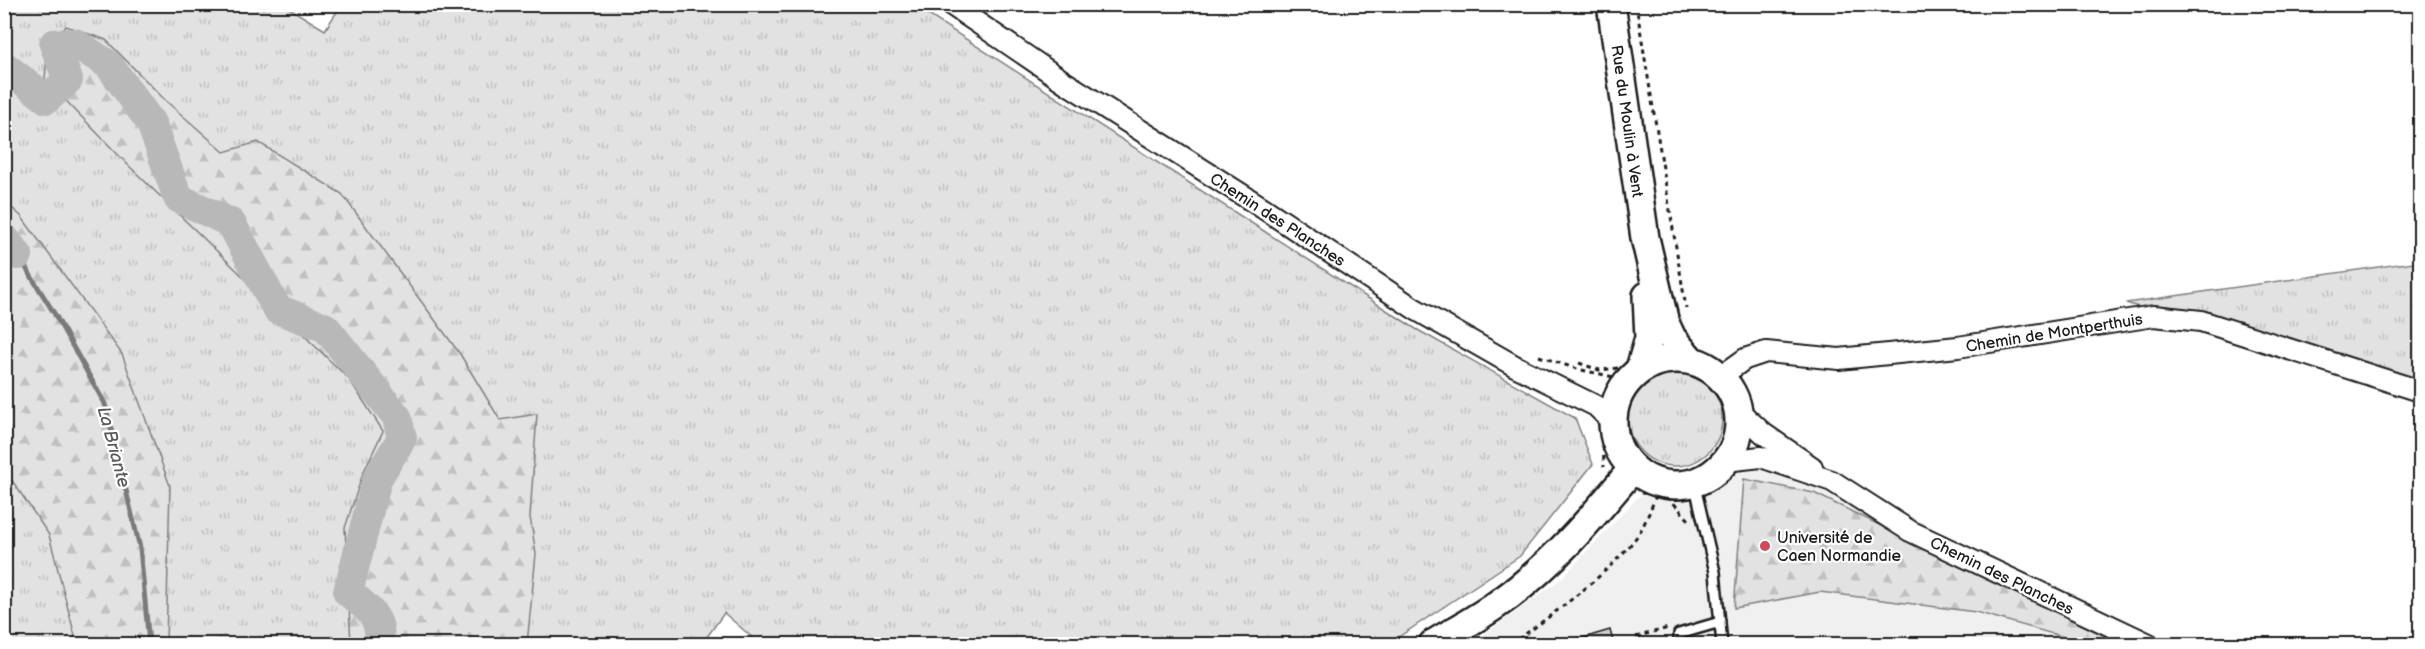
<svg xmlns="http://www.w3.org/2000/svg" width="2425" height="649" viewBox="0 0 2425 649" font-family="'Balsamiq Sans',sans-serif">
  <defs>
    <pattern id="grass-tufts" width="24" height="20" patternUnits="userSpaceOnUse" patternTransform="scale(1.5)"><rect width="24" height="20" fill="#e2e2e2"/><path d="M3 7l-1-3M5 7V3M7 7l1-3M15 17l-1-3M17 17v-4M19 17l1-3" fill="none" stroke="#c1c1c1"/></pattern>
    <pattern id="forest-firs" width="22" height="20" patternUnits="userSpaceOnUse" patternTransform="scale(1.5)"><rect width="22" height="20" fill="#e2e2e2"/><path d="M5 1l3.5 6h-7zM16 11l3.5 6h-7z" fill="#c1c1c1"/></pattern>
  </defs>
  <rect width="100%" height="100%" fill="#fff"/>
  <filter id="ink" filterUnits="userSpaceOnUse"><feTurbulence type="fractalNoise" baseFrequency=".0167" numOctaves="2"/><feDisplacementMap in="SourceGraphic" scale="12" xChannelSelector="R" yChannelSelector="G"/><feConvolveMatrix kernelMatrix="1 2 1 2 8 2 1 2 1" color-interpolation-filters="sRGB"/></filter>
  <g filter="url(#ink)">
    <polygon fill="#f0f0f0" points="1752,463 1825,488 1853,508 1910,531 2149,644 1471,644 1560,580 1639,496 1650,495 1657,500 1723,476 1730,469"/>
    <g fill="url(#grass-tufts)" stroke="#7f7f7f" stroke-width="1.5">
      <polygon points="342,4 913,5 1416,329 1575,418 1593,464 1520,556 1388,644 760,644 724,613 702,644 5,644 4,5 284,5 325,30"/>
      <polygon points="2420,261 2420,398 2126,303"/>
      <circle cx="1675" cy="419" r="47"/>
    </g>
    <g fill="url(#forest-firs)" stroke="#7f7f7f" stroke-width="1.5">
      <polygon points="66,26 106,40 166,101 224,152 258,142 342,194 460,354 500,420 537,414 530,517 536,554 527,644 351,644 345,528 363,473 383,431 349,379 129,166 45,79 47,55"/>
      <polygon points="5,202 21,216 122,354 170,486 166,644 77,644 49,535 5,470"/>
      <polygon points="1744,479 1814,493 2107,637 2104,644 2088,644 1976,612 1820,592 1734,608"/>
    </g>
    <g fill="none" stroke-linecap="round" stroke-linejoin="round">
      <polyline stroke="#7a7a7a" stroke-width="5" points="18,255 54,313 105,404 140,548 149,644"/>
      <g stroke="#b8b8b8" stroke-width="30">
        <path d="M4,66l43,33 21,-19 -14,-36 21,-1 34,22 42,58 27,75 53,25 46,86 49,19 71,89 5,21 -25,41 -29,113c18,15 37,27 30,52"/>
        <polyline points="4,238 18,255"/>
      </g>
    </g>
    <polygon fill="#cecece" stroke="#1c1c1c" stroke-width="1.5" points="1610,630 1614,645 1574,645 1573,641"/>
    <g fill="none" stroke-linecap="round" stroke-linejoin="round">
      <g stroke="#1c1c1c" stroke-width="14">
        <g id="lane">
          <polyline points="1694,482 1715,572 1722,644"/>
          <polyline points="1679,644 1679,634 1720,622"/>
        </g>
      </g>
      <g stroke="#1c1c1c" stroke-width="24">
        <g id="street">
          <polyline points="950,4 1066,83 1263,208 1415,309 1515,366 1596,406 1612,422"/>
          <polyline points="1720,377 1745,359 1766,352 1839,359 1958,347 2154,316 2201,321 2420,391"/>
          <polyline points="1738,410 1764,434 1812,467"/>
          <polyline points="1725,461 1761,457 1832,481 1910,531 2149,644"/>
        </g>
      </g>
      <g stroke="#1c1c1c" stroke-width="32">
        <g id="secondary">
          <polyline points="1611,4 1645,238 1665,323 1672,338 1691,360"/>
          <circle cx="1676" cy="422" r="63"/>
          <polyline points="1640,369 1649,338 1647,296"/>
          <path d="M1433,644c21,-13 43,-25 63,-39 53,-36 97,-88 137,-137"/>
        </g>
      </g>
      <g stroke="#1c1c1c" stroke-width="3" stroke-dasharray="4.5 4.5" stroke-linecap="butt">
        <polyline points="1636,4 1686,308"/>
        <polyline points="1539,356 1577,369 1614,377 1619,376"/>
        <polyline points="1579,363 1599,370 1618,368"/>
        <polyline points="1603,438 1604,467"/>
        <polyline points="1641,493 1667,496 1689,520"/>
        <polyline points="1636,637 1668,628"/>
        <path d="M1511,644c35,-24 109,-78 130,-114 8,-15 14,-32 20,-47"/>
      </g>
      <use href="#lane" stroke="#fff" stroke-width="9"/>
      <use href="#street" stroke="#fff" stroke-width="20"/>
      <use href="#secondary" stroke="#fff" stroke-width="27"/>
    </g>
  </g>
  <circle fill="#d1495b" stroke="#fff" stroke-width="2" cx="1765" cy="546" r="6"/>
  <g text-anchor="middle" stroke-width="4.5" stroke-linejoin="round" paint-order="stroke">
    <g font-size="16" fill="#1c1c1c" stroke="#fff">
      <text transform="translate(1628 121) rotate(82)" y="6">Rue du Moulin à Vent</text>
      <text transform="translate(1278 219) rotate(33)" y="6">Chemin des Planches</text>
      <text transform="translate(2054 332) rotate(-9)" y="6">Chemin de Montperthuis</text>
      <text transform="translate(2002 575) rotate(26)" y="6">Chemin des Planches</text>
    </g>
    <g font-size="16" fill="#1c1c1c" stroke="#fff" text-anchor="start">
      <text x="1777" y="543">Université de<tspan x="1777" dy="18">Caen Normandie</tspan></text>
    </g>
    <g font-size="18" font-style="italic" fill="#5a5a5a" stroke="#fff">
      <text transform="translate(114 447) rotate(75)" y="6">La Briante</text>
    </g>
  </g>
  <rect width="2425" height="649" fill="none" stroke="#fff" stroke-width="24"/>
  <rect x="12" y="12" width="2401" height="625" fill="none" stroke="#1c1c1c" stroke-width="2" filter="url(#ink)"/>
</svg>
